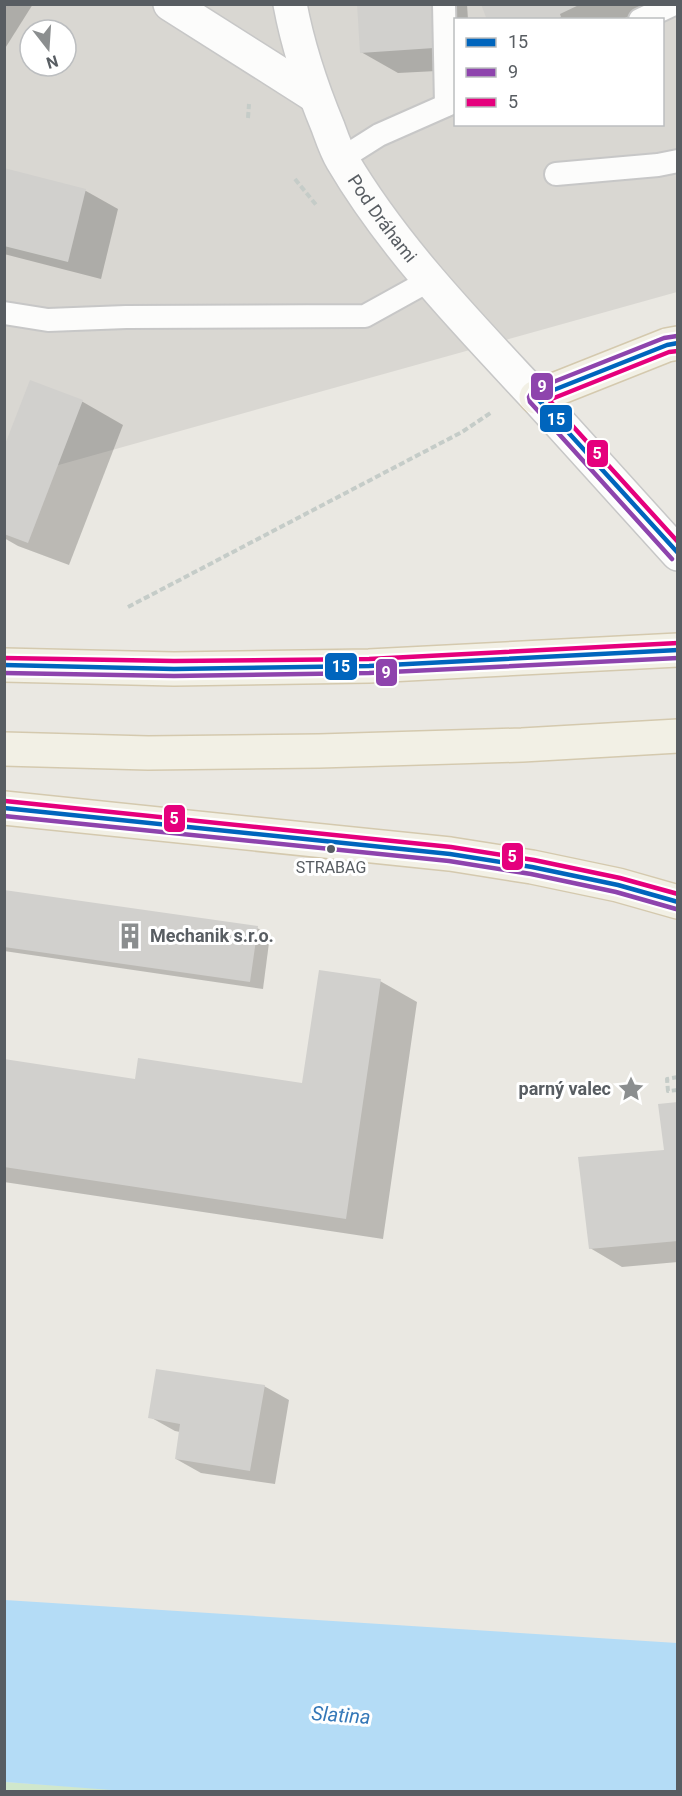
<svg xmlns="http://www.w3.org/2000/svg" width="682" height="1796" viewBox="0 0 682 1796" font-family="Roboto,sans-serif">
  <rect width="100%" height="100%" fill="#eae8e2"/>
  <path fill="#d9d7d2" fill-rule="evenodd" d="M5,5h672v287l-672,188zM456,20h206v104h-206zM30,30h36v36h-36z"/>
  <polygon fill="#d0e7cc" points="5,1782 138,1791 5,1791"/>
  <polygon fill="#b4dcf6" points="5,1600 677,1643 677,1791 138,1792 5,1782"/>
  <g fill="#0003">
    <polygon points="4,4 33,4 4,50"/>
    <polygon points="358,4 467,4 468,20 456,20 456,70 398,73 361,52"/>
    <polygon points="482,4 662,4 630,19 627,17 620,20 489,20"/>
    <polygon points="4,169 86,191 118,209 101,279 4,254"/>
    <polygon points="31,382 83,402 123,425 69,565 18,546 4,538 4,452"/>
    <polygon points="4,891 257,928 270,935 263,989 4,951"/>
    <polygon points="380,981 417,1002 383,1239 4,1182 4,1061 137,1081 303,1084"/>
    <polygon points="678,1103 678,1262 622,1267 590,1248 665,1151"/>
    <polygon points="264,1386 289,1400 275,1484 201,1473 176,1459 180,1432 175,1431 150,1417"/>
  </g>
  <g fill="#d1d0cd">
    <polygon points="357,4 432,4 434,48 360,53"/>
    <polygon points="481,4 581,4 560,14 561,17 556,20 487,20"/>
    <polygon points="4,168 86,189 68,262 4,246"/>
    <polygon points="30,380 83,400 28,543 4,534 4,447"/>
    <polygon points="4,890 258,926 250,982 4,947"/>
    <polygon points="319,970 381,979 346,1219 4,1167 4,1059 135,1079 138,1058 302,1083"/>
    <polygon points="678,1102 678,1241 589,1249 578,1157 664,1150 658,1104"/>
    <polygon points="156,1369 265,1385 250,1471 175,1459 180,1424 148,1418"/>
  </g>
  <g fill="none" stroke-linecap="round" stroke-linejoin="round">
    <g stroke="#c7c7c7" stroke-width="26">
      <g id="service">
        <polyline points="444,4 446,105"/>
        <polyline points="640,20 674,4"/>
        <polyline points="341,159 379,135 456,101"/>
        <polyline points="556,174 658,165 678,161"/>
        <polyline points="4,313 48,320 126,317 365,316 430,280"/>
      </g>
    </g>
    <g stroke="#c7c7c7" stroke-width="36">
      <g id="minor">
        <polyline points="170,4 315,96"/>
        <path id="s1" d="M290,4c8,43 21,82 38,123 4,11 8,23 14,33 51,87 126,164 194,237"/>
      </g>
    </g>
    <g stroke="#c7c7c7" stroke-width="36">
      <polyline id="tertiary" points="536,397 678,554"/>
    </g>
    <g stroke="#d4c9ae" stroke-width="36">
      <g id="primary">
        <polyline points="536,397 667,345 678,343"/>
        <polyline points="4,665 174,669 369,666 678,650"/>
        <polyline points="4,749 148,753 319,751 522,745 678,736"/>
        <polyline points="4,808 450,854 532,867 618,885 678,902"/>
      </g>
    </g>
    <g stroke="#c5ccc8" stroke-width="4" stroke-dasharray="6 3" stroke-linecap="butt">
      <polyline points="248,118 249,104"/>
      <polyline points="295,179 317,206"/>
      <polyline points="128,607 462,432 492,412"/>
      <polyline points="678,1077 667,1079 668,1091 678,1090"/>
    </g>
    <use href="#service" stroke="#fcfcfb" stroke-width="22"/>
    <use href="#minor" stroke="#fcfcfb" stroke-width="33"/>
    <use href="#tertiary" stroke="#fcfcfb" stroke-width="33"/>
    <use href="#primary" stroke="#f2f0e5" stroke-width="33"/>
    <g stroke="#fff" stroke-width="9">
      <g id="bus-1">
        <polyline points="678,343 667,345 536,397 678,553"/>
        <polyline points="4,665 174,669 369,666 678,650"/>
        <polyline points="4,808 450,854 532,867 618,885 678,902"/>
      </g>
    </g>
    <g stroke="#fff" stroke-width="9">
      <g id="bus-2">
        <polyline points="672,559 530,402 529,397 533,390 664,338 677,336"/>
        <polyline points="4,673 174,676 369,673 678,658"/>
        <polyline points="4,816 449,861 531,874 616,892 676,909"/>
      </g>
    </g>
    <g stroke="#fff" stroke-width="9">
      <g id="bus-3">
        <polyline points="678,351 669,352 549,400 678,542"/>
        <polyline points="4,658 174,661 369,659 678,643"/>
        <polyline points="5,801 451,847 534,860 620,878 678,894"/>
      </g>
    </g>
    <use href="#bus-1" stroke="#0065bd" stroke-width="4.5"/>
    <use href="#bus-2" stroke="#8e44ad" stroke-width="4.5"/>
    <use href="#bus-3" stroke="#e5007d" stroke-width="4.5"/>
  </g>
  <defs>
    <g id="building-bare" transform="scale(2.07)"><path d="M-4-6H4V6H1V3H-1V6H-4ZM-2.5-4.3h1.7v1.8h-1.7ZM.8-4.3h1.7v1.8H.8ZM-2.5-1h1.7V.8h-1.7ZM.8-1h1.7V.8H.8Z" fill="#8b8e8f" stroke="#fff" stroke-width="2.5" paint-order="stroke"/></g>
    <g id="sight-bare" transform="scale(2.07)"><path d="M0-6L1.8-2.2L6-1.7L2.9 1.2L3.7 5.4L0 3.3L-3.7 5.4L-2.9 1.2L-6-1.7L-1.8-2.2Z" fill="#8b8e8f" stroke="#fff" stroke-width="2.5" paint-order="stroke"/></g>
  </defs>
  <g fill-rule="evenodd">
    <use href="#building-bare" x="130" y="936"/>
    <use href="#sight-bare" x="631" y="1089"/>
  </g>
  <circle fill="#585d62" stroke="#fff" stroke-width="2" cx="331" cy="849" r="5"/>
  <g text-anchor="middle" stroke-width="6" stroke-linejoin="round" paint-order="stroke">
    <g font-size="16" fill="#585d62" stroke="#fff">
      <text x="331" y="873">STRABAG</text>
    </g>
    <g font-size="18" fill="#585d62" stroke="#fff">
      <text dy="6" stroke="none"><textPath href="#s1" startOffset="236">Pod Dráhami</textPath></text>
    </g>
    <g font-size="18" font-weight="bold" fill="#585d62" stroke="#fff" text-anchor="start">
      <text x="150" y="942">Mechanik s.r.o.</text>
      <text x="611" y="1095" text-anchor="end">parný valec</text>
    </g>
    <g font-size="20" font-style="italic" fill="#3578b8" stroke="#fff">
      <text transform="translate(341 1715) rotate(4)" y="7">Slatina</text>
    </g>
  </g>
  <g stroke="#fff" stroke-width="2">
    <rect x="530" y="372" width="24" height="29" rx="6" fill="#8e44ad"/>
    <rect x="539" y="404" width="34" height="29" rx="6" fill="#0065bd"/>
    <rect x="586" y="439" width="23" height="29" rx="6" fill="#e5007d"/>
    <rect x="324" y="652" width="34" height="29" rx="6" fill="#0065bd"/>
    <rect x="375" y="658" width="23" height="29" rx="6" fill="#8e44ad"/>
    <rect x="163" y="804" width="23" height="29" rx="6" fill="#e5007d"/>
    <rect x="501" y="842" width="23" height="29" rx="6" fill="#e5007d"/>
  </g>
  <g font-size="16" text-anchor="middle" font-weight="bold" fill="#fff">
    <text x="542" y="392">9</text>
    <text x="556" y="425">15</text>
    <text x="597" y="459">5</text>
    <text x="341" y="672">15</text>
    <text x="386" y="678">9</text>
    <text x="174" y="824">5</text>
    <text x="512" y="862">5</text>
  </g>
  <rect width="682" height="1796" fill="none" stroke="#585d62" stroke-width="12"/>
  <rect x="454" y="18" width="210" height="108" fill="#ffffff" stroke="#bcbec0" stroke-width="1.5"/>
  <rect x="466" y="38" width="30" height="9" fill="#0065bd" stroke="#bcbec0" stroke-width="1.5"/>
  <text x="508" y="48" font-size="18" fill="#585d62">15</text>
  <rect x="466" y="68" width="30" height="9" fill="#8e44ad" stroke="#bcbec0" stroke-width="1.5"/>
  <text x="508" y="78" font-size="18" fill="#585d62">9</text>
  <rect x="466" y="98" width="30" height="9" fill="#e5007d" stroke="#bcbec0" stroke-width="1.5"/>
  <text x="508" y="108" font-size="18" fill="#585d62">5</text>
  <g transform="translate(48 48) rotate(163)"><circle r="28" fill="#ffffff" stroke="#bcbec0" stroke-width="1.5"/>
  <path d="M0-4.5L10 22L0 15L-10 22Z" fill="#8b8e8f"/>
  <text y="-9" font-size="16" font-weight="bold" text-anchor="middle" fill="#585d62">N</text>
  </g>
</svg>
